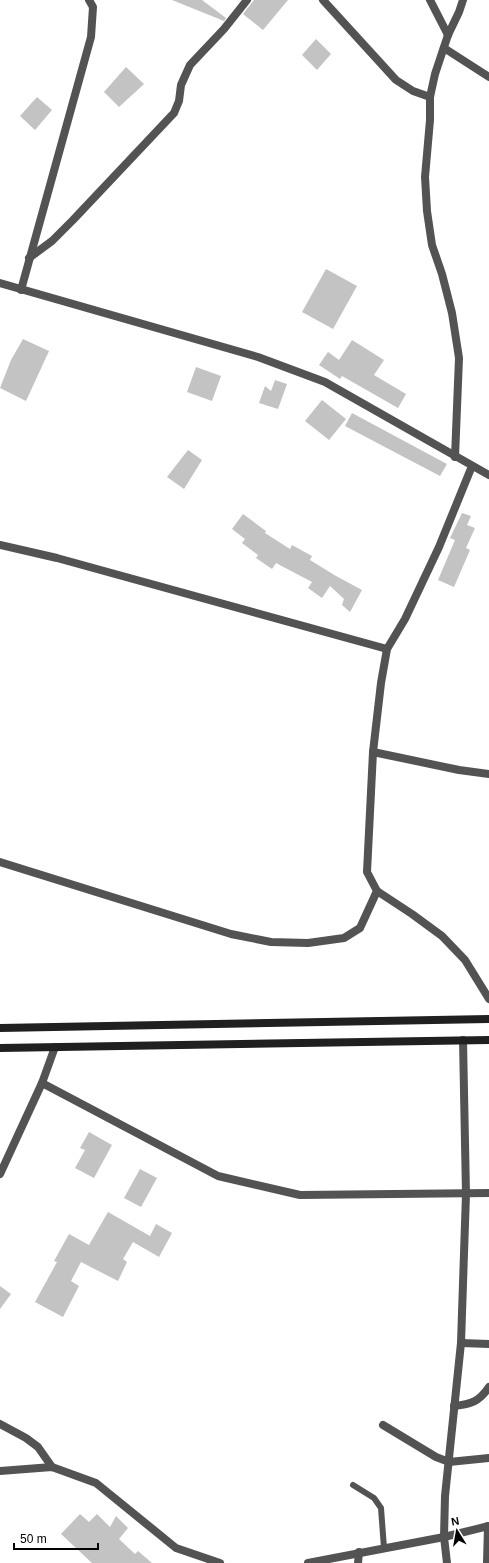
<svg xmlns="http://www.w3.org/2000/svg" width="489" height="1563" viewBox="0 0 489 1563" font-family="Helvetica,sans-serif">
  <rect width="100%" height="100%" fill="#fff"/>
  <g fill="#c3c3c3">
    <polygon points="172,0 202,0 226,18 224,21"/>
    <polygon points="254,0 288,0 263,30 243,14"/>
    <polygon points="316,39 331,54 317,70 302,55"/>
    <polygon points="126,67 144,84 119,107 104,92"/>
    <polygon points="37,97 52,110 35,130 20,116"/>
    <polygon points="326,269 357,286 333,329 302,312"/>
    <polygon points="23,339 49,351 26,401 0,388 11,360"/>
    <polygon points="352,340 384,360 374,375 406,394 398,408 342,376 340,379 319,365 328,352 339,360"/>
    <polygon points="196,367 221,376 212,401 187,392"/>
    <polygon points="275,380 287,384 278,409 259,403 265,386 271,391"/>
    <polygon points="322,400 346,419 329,440 305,421"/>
    <polygon points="352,413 447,464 440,476 345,426"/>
    <polygon points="188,450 202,460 184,489 167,477"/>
    <polygon points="462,513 471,516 467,525 475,528 466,548 470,550 454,587 438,580 455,540 450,538"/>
    <polygon points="243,514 266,531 265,533 290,549 292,545 312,556 310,560 336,576 362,590 350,612 342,605 344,599 330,586 322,598 308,588 312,582 276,563 272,569 256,558 258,555 242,543 245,539 232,529"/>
    <polygon points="89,1132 112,1145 94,1178 75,1168 85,1150 80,1148"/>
    <polygon points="140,1169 157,1178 141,1207 124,1198"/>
    <polygon points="108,1212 150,1236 156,1224 172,1233 159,1257 133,1242 123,1259 127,1262 118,1281 81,1262 71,1281 79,1286 63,1317 35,1302 57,1262 54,1261 69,1234 89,1245"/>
    <polygon points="0,1286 11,1294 0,1309"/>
    <polygon points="80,1514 89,1522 97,1514 110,1527 116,1516 128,1528 119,1539 135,1554 138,1551 152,1563 92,1563 61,1534"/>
  </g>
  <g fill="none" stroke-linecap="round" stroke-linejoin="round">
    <polyline stroke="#535353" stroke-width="6" points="353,1485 374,1498 381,1508 384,1548"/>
    <g stroke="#535353" stroke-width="8">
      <polyline points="323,0 396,80 413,91 430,97"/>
      <polyline points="430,0 448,35"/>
      <polyline points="444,48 489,77"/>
      <polyline points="29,258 52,241 73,220 174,113 179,101 181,85 190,65 224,29 247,0"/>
      <polyline points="21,290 91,37 93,7 89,0"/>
      <polyline points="455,457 459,358 452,313 442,274 432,245 427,211 425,177 430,120 430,97 435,74 448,35 459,12 463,0"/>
      <polyline points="472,466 439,547 405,619 387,649 381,683 373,752 367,872 377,891 412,914 442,936 465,960 489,999"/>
      <polyline points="0,545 57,558 387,649"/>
      <polyline points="373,752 459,770 489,774"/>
      <polyline points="0,862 231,934 271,942 308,943 344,938 360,928 377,891"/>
      <polyline points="42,1083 218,1176 300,1195 489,1193"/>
      <polyline points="0,1174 42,1083 55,1047"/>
      <polyline points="461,1343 489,1344"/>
      <path d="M454,1406c17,-2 25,-4 35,-19"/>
      <polyline points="0,1424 26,1438 38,1447 52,1467"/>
      <polyline points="383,1425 436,1457 449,1462 489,1458"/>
      <polyline points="0,1471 52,1467 96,1483 176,1548 220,1563"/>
      <polyline points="308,1563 444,1537 489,1526"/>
      <polyline points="358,1563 359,1552"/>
      <polyline points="447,1563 444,1537 445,1496 461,1343 466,1194 463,1040"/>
      <polyline points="487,1563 488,1526"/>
    </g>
    <polyline stroke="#535353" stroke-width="8" points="0,283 258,357 325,382 489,475"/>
    <g stroke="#202020" stroke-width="8">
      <polyline points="0,1028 489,1019"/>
      <polyline points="0,1048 489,1040"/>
    </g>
  </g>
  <g transform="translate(457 1531) rotate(349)" stroke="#ffffff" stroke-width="3" paint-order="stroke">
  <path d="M0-3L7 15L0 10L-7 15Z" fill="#000000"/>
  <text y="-6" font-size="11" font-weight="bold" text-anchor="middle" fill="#000000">N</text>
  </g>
  <path d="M14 1543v6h84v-6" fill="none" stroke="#000000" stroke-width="2"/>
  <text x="20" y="1543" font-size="12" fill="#000000" stroke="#ffffff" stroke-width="3" paint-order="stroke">50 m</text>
</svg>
